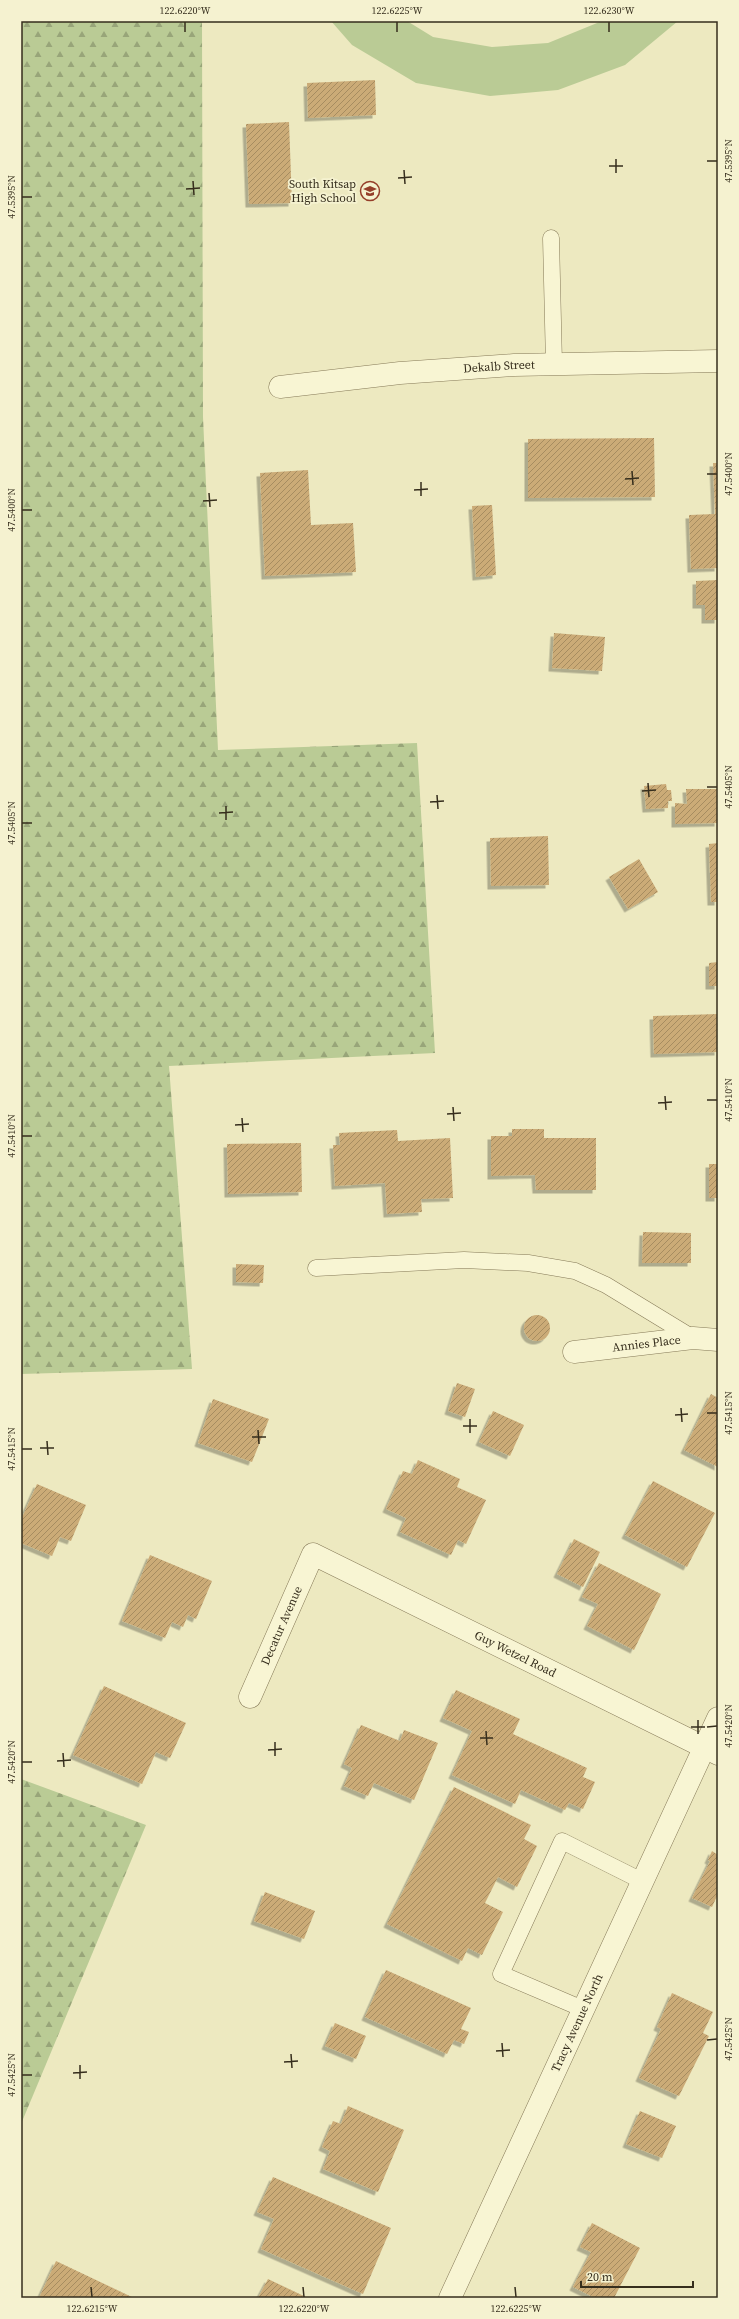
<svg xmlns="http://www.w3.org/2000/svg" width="739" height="2319" viewBox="0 0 739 2319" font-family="'Source Serif 4',serif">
  <defs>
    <pattern id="forest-firs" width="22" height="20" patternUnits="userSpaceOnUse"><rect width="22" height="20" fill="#bacb95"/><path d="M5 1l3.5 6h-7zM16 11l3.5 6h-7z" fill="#98a579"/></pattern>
    <pattern id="building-hatch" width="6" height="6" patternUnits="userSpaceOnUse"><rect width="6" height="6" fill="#cbab77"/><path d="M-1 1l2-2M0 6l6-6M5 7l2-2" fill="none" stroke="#a68c61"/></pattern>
    <filter id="shadow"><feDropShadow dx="-3.5" dy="3.5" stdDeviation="0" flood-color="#0004"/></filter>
  </defs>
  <rect width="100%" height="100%" fill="#ede9c0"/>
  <g fill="url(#forest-firs)">
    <polygon points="21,21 202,21 203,417 218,750 417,743 435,1053 169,1066 192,1369 21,1374"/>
    <polygon points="21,1779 146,1825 21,2124"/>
  </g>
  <polygon fill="#bacb95" points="331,21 407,21 433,37 492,47 548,43 602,21 678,21 625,65 558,90 490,96 416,83 352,45"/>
  <g fill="url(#building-hatch)" filter="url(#shadow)">
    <polygon points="375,80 376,115 308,118 307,83"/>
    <polygon points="289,122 292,203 249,204 246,124"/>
    <polygon points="654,438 655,497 528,498 528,439"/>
    <polygon points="713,463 718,463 718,568 691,569 689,515 715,514"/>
    <polygon points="308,470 311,525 353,523 356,572 265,576 260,473"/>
    <polygon points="492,505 496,575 476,577 472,506"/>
    <polygon points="718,580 718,620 705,620 705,605 696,605 696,581"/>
    <polygon points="554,633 605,637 602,671 552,668"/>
    <polygon points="666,784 667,790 671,790 672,801 668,801 668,808 646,809 644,786"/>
    <polygon points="686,789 718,789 718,823 675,824 675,803 687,804"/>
    <polygon points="548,836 549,885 491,886 490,838"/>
    <polygon points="718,843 718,902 711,902 709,844"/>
    <polygon points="639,859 658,892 628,909 609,877"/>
    <polygon points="718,962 718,986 709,986 709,963"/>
    <polygon points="718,1014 718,1052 654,1054 653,1016"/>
    <polygon points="512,1129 544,1129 544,1138 596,1138 596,1190 536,1190 535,1175 491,1176 491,1136 512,1136"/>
    <polygon points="397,1130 398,1141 450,1138 453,1198 421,1199 422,1212 387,1214 385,1183 335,1186 333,1145 340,1145 339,1133"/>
    <polygon points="301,1143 302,1192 228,1194 227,1144"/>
    <rect x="709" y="1164" width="9" height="34"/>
    <polygon points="643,1232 691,1233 691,1263 642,1263"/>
    <polygon points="236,1264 264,1265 263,1283 236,1282"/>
    <circle cx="537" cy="1328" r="13"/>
    <polygon points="457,1383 475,1389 465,1417 448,1411"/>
    <polygon points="711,1394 718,1398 718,1467 684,1450"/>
    <polygon points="213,1399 269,1419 252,1462 198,1443"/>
    <polygon points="493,1411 524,1425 510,1456 479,1442"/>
    <polygon points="418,1460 460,1479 457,1487 486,1500 466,1544 458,1540 451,1555 400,1532 406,1518 386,1509 403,1471 412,1474"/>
    <polygon points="653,1481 715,1513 687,1567 625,1535"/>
    <polygon points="37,1484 86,1505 71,1541 60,1537 52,1556 21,1543 21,1520"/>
    <polygon points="574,1539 600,1552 583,1587 557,1574"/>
    <polygon points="150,1555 212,1581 196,1619 188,1615 183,1627 172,1622 165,1638 122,1621"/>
    <polygon points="599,1563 661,1594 634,1650 587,1626 598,1604 582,1597"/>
    <polygon points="104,1686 186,1723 170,1758 156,1752 142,1784 73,1755"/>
    <polygon points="456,1690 520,1719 513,1734 587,1768 583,1777 595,1782 583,1809 569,1803 565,1810 521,1790 515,1804 452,1775 472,1731 443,1718"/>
    <polygon points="361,1725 400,1741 404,1730 438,1743 414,1800 374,1783 368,1796 344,1786 352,1768 344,1764"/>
    <polygon points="454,1787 531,1825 524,1839 537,1846 517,1887 498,1877 485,1903 503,1912 482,1955 468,1948 462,1961 387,1924"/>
    <polygon points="712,1851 718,1855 718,1894 712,1907 692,1898 710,1861 708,1860"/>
    <polygon points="265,1892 315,1911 304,1939 254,1921"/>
    <polygon points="386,1970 471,2008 461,2029 469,2032 464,2044 454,2040 447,2054 365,2017"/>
    <polygon points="672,1993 713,2012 703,2033 709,2036 679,2096 639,2078 661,2029 657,2027"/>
    <polygon points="335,2023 366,2036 356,2059 325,2046"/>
    <polygon points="348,2106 404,2130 378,2192 323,2169 330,2151 322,2147 333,2121 341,2124"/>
    <polygon points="640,2111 676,2126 662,2158 626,2144"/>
    <polygon points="273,2177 391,2228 363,2294 261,2249 274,2219 257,2212"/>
    <polygon points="592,2223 640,2248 614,2298 595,2298 573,2287 591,2252 580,2247"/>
    <polygon points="56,2261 134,2298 39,2298"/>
    <polygon points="268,2279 308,2298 258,2298"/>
  </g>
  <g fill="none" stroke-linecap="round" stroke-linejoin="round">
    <g stroke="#867a58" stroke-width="17">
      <g id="service">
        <polyline points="551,238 554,364"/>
        <polyline points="316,1268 464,1260 528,1263 575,1271 606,1285 693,1338"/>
        <polyline points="583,2009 501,1974 562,1841 642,1881"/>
      </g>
    </g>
    <g stroke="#867a58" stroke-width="23">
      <g id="minor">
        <path id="s1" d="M280,387l120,-14 114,-8 204,-4"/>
        <path id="s2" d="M574,1352l119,-14 25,2"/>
        <path id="s3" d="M250,1697l63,-143 405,200"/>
        <path id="s4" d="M450,2298l268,-580"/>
      </g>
    </g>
    <use href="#service" stroke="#f8f5d3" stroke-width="16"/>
    <use href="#minor" stroke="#f8f5d3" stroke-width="22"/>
  </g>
  <path fill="none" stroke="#362e1d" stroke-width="1.5" d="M185,22v10M397,22v10M609,22v10M616,159v14M707,161h10M609,166h14M404,170l1,14M398,178l14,-1M193,181l1,14M186,189l14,-1M22,197h10M632,471l1,14M707,474h10M625,479l14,-1M421,482v14M414,490l14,-1M209,493l1,14M203,501l14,-1M22,510h10M648,783l1,14M707,787h10M642,791l14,-1M437,795l1,14M430,802l14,-1M226,806v14M219,813l14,-1M22,823h10M665,1096l1,14M707,1100h10M658,1103l14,-1M453,1107l1,14M447,1114l14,-1M242,1118l1,14M235,1125l14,-1M22,1136h10M681,1408l1,14M707,1413h10M675,1415l13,-1M470,1419v14M463,1426h14M258,1430l1,14M252,1437h14M47,1441l1,14M40,1448h14M22,1449h10M698,1720v14M691,1727h14M707,1727l10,-1M486,1731l1,14M480,1738h13M275,1742v14M268,1750l14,-1M63,1753l1,14M57,1761l14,-1M22,1762h10M707,2040l10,-1M502,2043l1,14M496,2051l14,-1M291,2054l1,14M284,2062l14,-1M80,2065v14M73,2073l14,-1M22,2075h10M91,2287l1,10M303,2287l1,10M515,2287l1,10"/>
  <defs>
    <g id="school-ring" transform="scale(1)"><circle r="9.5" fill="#f5f2d0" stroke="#953e29" stroke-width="1.5"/><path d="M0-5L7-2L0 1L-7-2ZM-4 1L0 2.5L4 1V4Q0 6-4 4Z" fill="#953e29"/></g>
  </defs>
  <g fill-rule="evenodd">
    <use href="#school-ring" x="370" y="191"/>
  </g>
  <g text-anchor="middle" stroke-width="3.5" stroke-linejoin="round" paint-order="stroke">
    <g font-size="12" fill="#362e1d" stroke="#f5f2d0" text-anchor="end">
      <text x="356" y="188">South Kitsap<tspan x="356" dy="14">High School</tspan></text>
    </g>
    <g font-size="12" fill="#362e1d" stroke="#f5f2d0">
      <text dy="4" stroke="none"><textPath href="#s1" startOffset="220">Dekalb Street</textPath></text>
      <text dy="4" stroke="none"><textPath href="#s2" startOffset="73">Annies Place</textPath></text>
      <text dy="4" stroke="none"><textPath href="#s3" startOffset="78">Decatur Avenue</textPath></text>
      <text dy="4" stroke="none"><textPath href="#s3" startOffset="382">Guy Wetzel Road</textPath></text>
      <text dy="4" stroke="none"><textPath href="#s4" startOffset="303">Tracy Avenue North</textPath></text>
    </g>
  </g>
  <rect width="739" height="2319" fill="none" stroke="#f5f2d0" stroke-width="44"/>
  <path d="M581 2281v6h112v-6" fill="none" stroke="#362e1d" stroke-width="2"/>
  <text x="587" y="2281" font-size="12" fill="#362e1d" stroke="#f5f2d0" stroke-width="3" paint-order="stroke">20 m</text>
  <rect x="22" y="22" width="695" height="2275" fill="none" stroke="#362e1d" stroke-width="1.5"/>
  <g font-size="10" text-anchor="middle" fill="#362e1d">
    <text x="185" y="14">122.6220°W</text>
    <text x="397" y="14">122.6225°W</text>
    <text x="609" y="14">122.6230°W</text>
    <text transform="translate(728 161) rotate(-90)" y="4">47.5395°N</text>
    <text transform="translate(11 197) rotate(-90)" y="4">47.5395°N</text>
    <text transform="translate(728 474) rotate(-90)" y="4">47.5400°N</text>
    <text transform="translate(11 510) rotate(-90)" y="4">47.5400°N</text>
    <text transform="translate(728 787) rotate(-90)" y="4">47.5405°N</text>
    <text transform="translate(11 823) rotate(-90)" y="4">47.5405°N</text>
    <text transform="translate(728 1100) rotate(-90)" y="4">47.5410°N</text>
    <text transform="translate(11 1136) rotate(-90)" y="4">47.5410°N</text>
    <text transform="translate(728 1413) rotate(-90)" y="4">47.5415°N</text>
    <text transform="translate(11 1449) rotate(-90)" y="4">47.5415°N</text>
    <text transform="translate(728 1726) rotate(-90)" y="4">47.5420°N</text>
    <text transform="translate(11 1762) rotate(-90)" y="4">47.5420°N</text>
    <text transform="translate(728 2039) rotate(-90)" y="4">47.5425°N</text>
    <text transform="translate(11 2075) rotate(-90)" y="4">47.5425°N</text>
    <text x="92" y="2312">122.6215°W</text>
    <text x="304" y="2312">122.6220°W</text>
    <text x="516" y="2312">122.6225°W</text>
  </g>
</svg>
